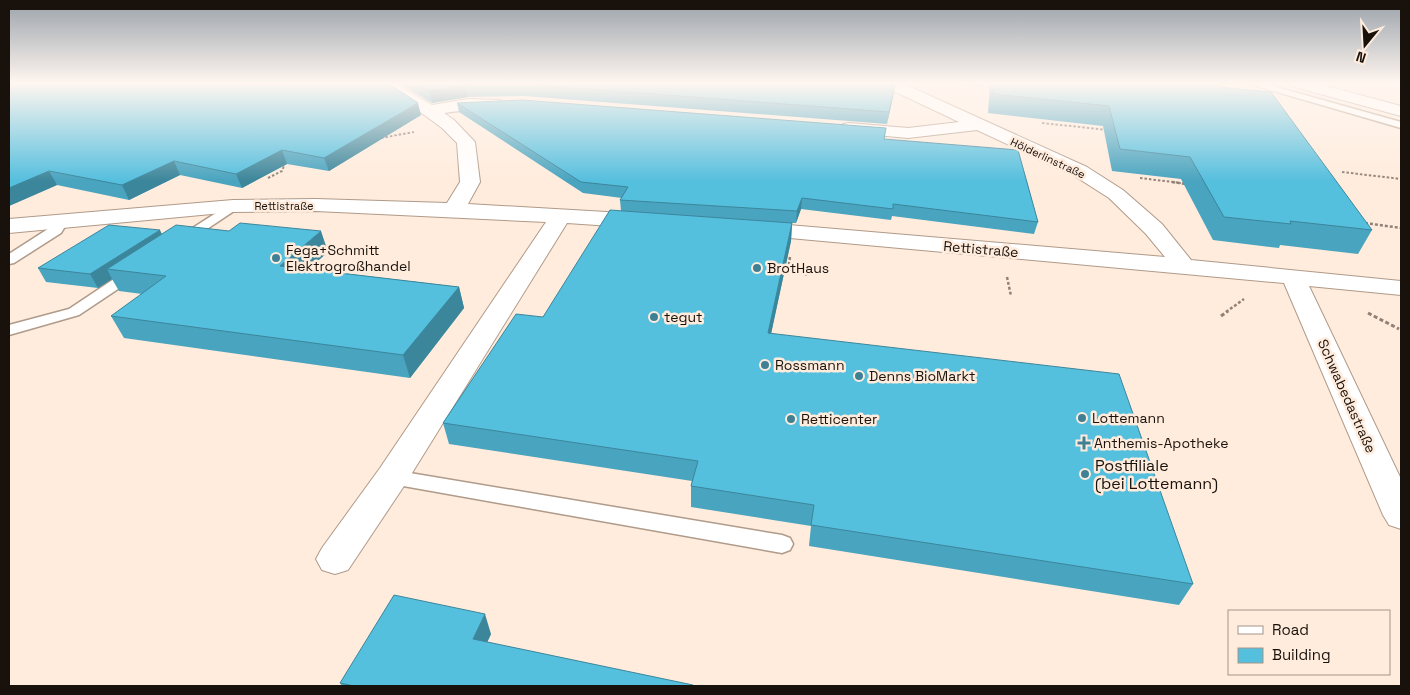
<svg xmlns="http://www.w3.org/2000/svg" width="1410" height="695" viewBox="0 0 1410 695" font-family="'Space Grotesk',sans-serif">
  <rect width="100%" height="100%" fill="#ffecdd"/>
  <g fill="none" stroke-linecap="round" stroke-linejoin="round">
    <g stroke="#b09a89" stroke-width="3">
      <g id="service">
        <polygon points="1246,83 1262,83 1401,122 1401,128"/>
        <polygon points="233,202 237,203 239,206 237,209 186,243 181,244 174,240"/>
        <polygon points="63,216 69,220 61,233 14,263 9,264 9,254 51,227 58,217"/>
        <polygon points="134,268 139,269 141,272 139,275 79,315 9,335 9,325 69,309 129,269"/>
        <polygon points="392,470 782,535 790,538 793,544 790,550 782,553 392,484 385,482 382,477 385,472"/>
      </g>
    </g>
    <g stroke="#b09a89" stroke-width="2">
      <g id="minor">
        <path d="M375,83h19l38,22 36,-6 33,1 2,3 -2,3c-17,5 -40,4 -57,7l10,7 21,22 5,40 -12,22 173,10 8,2 3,5 -3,5 -8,2 -74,-5 -163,263 -56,84 -13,4 -13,-4 -6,-11 6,-11 58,-80 166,-246 -230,-11 -83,1 -224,21v-14l224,-19 83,-1 131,4 13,-21 -3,-39 -15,-15 -19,-14z"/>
        <polygon points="881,83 902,83 1087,167 1123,190 1162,224 1191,260 1401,281 1401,295 1309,286 1401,479 1401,529 1389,525 1383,515 1284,283 746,234 743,229 746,224 754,222 1165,257 1146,234 1109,198 1073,175 977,130 908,138 843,132 840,128 843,124 849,123 908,128 959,122 883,86"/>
      </g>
    </g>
    <g stroke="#b09a89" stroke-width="2">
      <polygon id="secondary" points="1289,83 1315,83 1401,106 1401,116 1291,86"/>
    </g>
    <g stroke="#908278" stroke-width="2" stroke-dasharray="2.5 2" stroke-linecap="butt">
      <polyline points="955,83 992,87"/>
      <polyline points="1042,123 1108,130"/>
      <polyline points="381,138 414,132"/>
      <polyline points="1342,172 1401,179"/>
      <polyline points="268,178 282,171 285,163"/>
      <polyline points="1140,178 1181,183"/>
    </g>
    <g stroke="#908278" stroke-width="2.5" stroke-dasharray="3 2" stroke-linecap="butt">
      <polyline points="1172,182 1186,184"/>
      <polyline points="1365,223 1401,228"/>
      <polyline points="790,257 789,264 807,275"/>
      <polyline points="1007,277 1011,296"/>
      <polyline points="1226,312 1244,299"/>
    </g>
    <g stroke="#908278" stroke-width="3" stroke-dasharray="4 2.5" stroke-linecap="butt">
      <polyline points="1368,313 1399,329"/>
      <polyline points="1221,316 1228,311"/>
    </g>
    <use href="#service" fill="#fff" fill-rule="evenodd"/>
    <use href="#minor" fill="#fff" fill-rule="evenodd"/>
    <use href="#secondary" fill="#fff" fill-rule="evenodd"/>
  </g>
  <g fill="#49a4bf">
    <polygon points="9,83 421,115 329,171 287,164 242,188 180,175 129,200 57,185 9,206"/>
    <polygon points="398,83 895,83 887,124 524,96 468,97 432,103"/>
    <polygon points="990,83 1217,83 1219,87 1372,230 1358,254 1280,245 1279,248 1213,240 1181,179 1112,171 1103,126 988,113"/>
    <polygon points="457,103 884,139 1038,222 1034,234 892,216 891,220 801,209 796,223 792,223 791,241 771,333 1193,584 1179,605 809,546 811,526 691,507 691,486 692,481 449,444 443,423 543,317 621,211 620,200 622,198 583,193 459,112"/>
    <polygon points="162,234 328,252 308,269 459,287 464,308 410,378 124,338 111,316 142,294 119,291 112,279 98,288 46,282 38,268"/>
    <polygon points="491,634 487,642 693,686 342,686 340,683"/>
  </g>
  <g fill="#3c869b">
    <polygon points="895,83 894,93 887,124 889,112"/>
    <polygon points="466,85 468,97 432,103 430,91"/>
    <polygon points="418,103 421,115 329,171 324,158"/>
    <polygon points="282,150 287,164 242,188 236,174"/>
    <polygon points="174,161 180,175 129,200 122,185"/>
    <polygon points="49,171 57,185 9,206 9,188"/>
    <polygon points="802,198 801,209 796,223 797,211"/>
    <polygon points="792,223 791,241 767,353 768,333"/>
    <polygon points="160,230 166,243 107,269 112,279 98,288 90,274"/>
    <polygon points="321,231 328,252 288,287 280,266"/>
    <polygon points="459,287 464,308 410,378 403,355"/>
    <polygon points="485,614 491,634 480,658 473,639"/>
  </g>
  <g fill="#55bfde" stroke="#3c869b">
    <polygon points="9,83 286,85 295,83 388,83 418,103 324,158 282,150 236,174 174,161 122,185 49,171 9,188"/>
    <polygon points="416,83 895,83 889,112 522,84 466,85 430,91"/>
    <polygon points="993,83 1217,83 1219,87 1271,92 1372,230 1290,221 1291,224 1224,217 1190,157 1120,149 1109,106 993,94"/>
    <polygon points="522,100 886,128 884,139 1018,150 1038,222 893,204 893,209 802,198 797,211 620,200 628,187 581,182 457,103"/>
    <polygon points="610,210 792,223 768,333 1119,374 1193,584 811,525 814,505 691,486 698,461 443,423 516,314 543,317"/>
    <polygon points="240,223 321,231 280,266 459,287 403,355 111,316 166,276 107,269 176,225 229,231"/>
    <polygon points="109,225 160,230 90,274 38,268"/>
    <polygon points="394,595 485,614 473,639 693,685 693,686 354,686 340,683"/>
  </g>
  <linearGradient id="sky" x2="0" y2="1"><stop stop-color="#9aa2aa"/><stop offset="0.46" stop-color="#fff6f0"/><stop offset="1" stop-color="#fff6f0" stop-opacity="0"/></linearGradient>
  <rect width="1410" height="181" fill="url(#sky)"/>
  <g fill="#408094" stroke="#ffecdd" stroke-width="2">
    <circle cx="276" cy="258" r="5"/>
    <circle cx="757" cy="268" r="5"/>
    <circle cx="654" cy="317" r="5"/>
    <circle cx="765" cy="365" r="5"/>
    <circle cx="859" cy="376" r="5"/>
    <circle cx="1082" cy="418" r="5"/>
    <circle cx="791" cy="419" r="5"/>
    <path d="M1081.5 435.5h5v5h5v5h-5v5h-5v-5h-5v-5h5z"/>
    <circle cx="1085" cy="474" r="5"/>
  </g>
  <g text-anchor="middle" stroke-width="5" stroke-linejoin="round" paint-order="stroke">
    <g font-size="11" fill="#19110b" stroke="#ffecdd">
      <text transform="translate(1048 158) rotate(25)" y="4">Hölderlinstraße</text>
      <text x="284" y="210">Rettistraße</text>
    </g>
    <g font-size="14" fill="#19110b" stroke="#ffecdd">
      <text transform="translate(981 249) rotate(5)" y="5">Rettistraße</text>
      <text transform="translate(1347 396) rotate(66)" y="5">Schwabedastraße</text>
    </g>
    <g font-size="14" fill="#19110b" stroke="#ffecdd" text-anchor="start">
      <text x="286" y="255">Fega+Schmitt<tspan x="286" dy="16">Elektrogroßhandel</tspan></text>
      <text x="767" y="273">BrotHaus</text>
      <text x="664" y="322">tegut</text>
      <text x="775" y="370">Rossmann</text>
      <text x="869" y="381">Denns BioMarkt</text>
      <text x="1092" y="423">Lottemann</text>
      <text x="801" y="424">Retticenter</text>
      <text x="1094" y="448">Anthemis-Apotheke</text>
    </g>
    <g font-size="16" fill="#19110b" stroke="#ffecdd" text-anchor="start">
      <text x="1095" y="471">Postfiliale<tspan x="1095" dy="18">(bei Lottemann)</tspan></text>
    </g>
  </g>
  <rect width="1410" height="695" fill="none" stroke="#19110b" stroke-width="20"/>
  <rect x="1228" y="610" width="162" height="65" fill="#ffecdd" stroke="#a39489"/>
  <rect x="1238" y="626" width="25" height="8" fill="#ffffff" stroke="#a39489"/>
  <text x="1272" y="635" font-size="15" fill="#19110b">Road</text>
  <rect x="1238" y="648" width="25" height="15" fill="#55bfde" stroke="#a39489"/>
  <text x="1272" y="660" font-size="15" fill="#19110b">Building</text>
  <g transform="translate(1365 45) rotate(198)" stroke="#ffecdd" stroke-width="4" paint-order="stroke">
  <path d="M0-4L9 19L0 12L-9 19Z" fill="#19110b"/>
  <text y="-8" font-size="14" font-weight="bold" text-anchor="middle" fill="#19110b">N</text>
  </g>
</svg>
